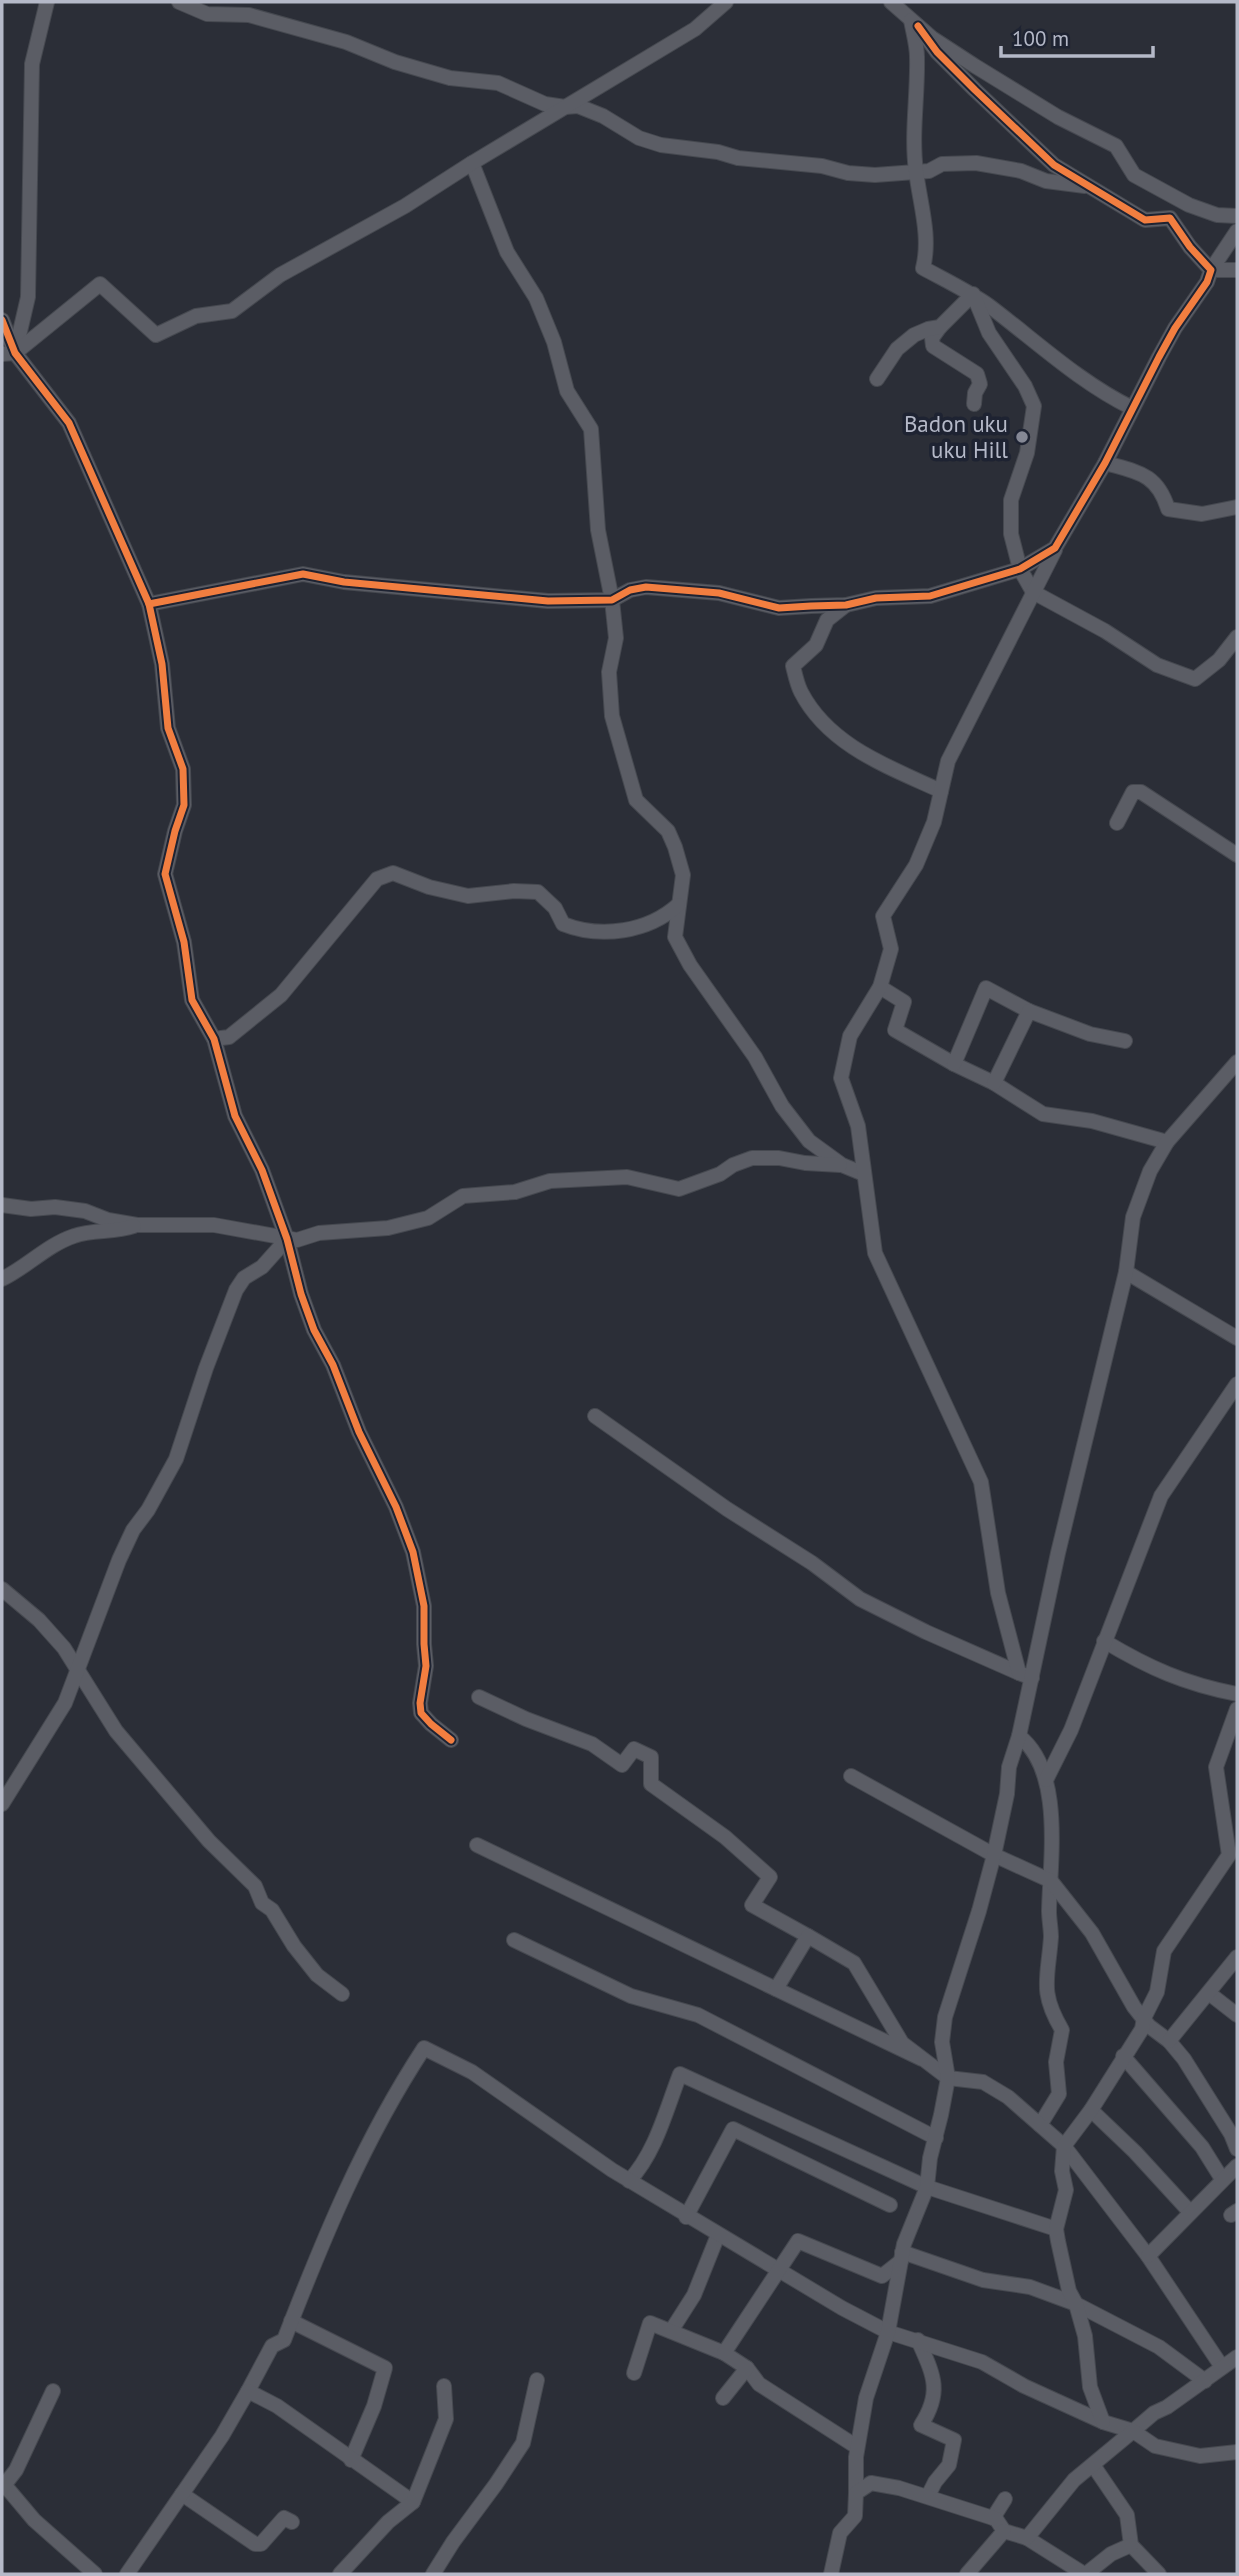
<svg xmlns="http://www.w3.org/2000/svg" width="1239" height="2576" viewBox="0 0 1239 2576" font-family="'PT Sans',sans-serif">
  <rect width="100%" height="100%" fill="#2b2e37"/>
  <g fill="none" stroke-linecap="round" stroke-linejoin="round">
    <g stroke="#464950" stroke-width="16">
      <g id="minor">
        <polyline points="179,2 207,14 249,15 346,42 395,62 450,78 498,83 545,104 565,107 578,106 603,116 639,138 661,145 718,152 738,158 822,166 848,173 875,175 929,171 942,164 976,163 1021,171 1046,181 1085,186"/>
        <polyline points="891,2 932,38 975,66 1058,117 1116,146 1134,175 1189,205 1217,215 1237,216"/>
        <path d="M911,20c2,12 6,25 6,37 1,39 -6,76 -1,114 4,33 15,65 7,97 22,12 45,23 65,37 48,36 91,77 144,103"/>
        <polyline points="472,163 507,252 536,298 554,342 567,391 591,429 598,530 612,600 616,638 609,672 612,716 636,800 668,831 675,847 683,875 675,937 690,965 755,1057 782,1106 809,1141 842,1165 864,1174"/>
        <polyline points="1237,231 1211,270 1237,270"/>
        <polyline points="2,320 15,353 69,423 149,604 162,664 168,728 183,769 184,805 175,831 165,874 184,942 192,1000 214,1039 235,1116 262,1170 287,1239 301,1294 314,1330 333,1365 359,1432 396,1507 413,1552 424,1606 424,1644 426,1666 420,1703 421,1713 431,1724 451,1740"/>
        <polyline points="940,327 932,338 933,346 977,374 980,384 975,393 974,404"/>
        <polyline points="15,353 28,297 32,64 47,2"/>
        <polyline points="2,354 15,353 100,284 156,335 196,316 232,311 280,275 405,206 472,163 695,29 726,2"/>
        <polyline points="877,379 897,349 914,335 928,329 940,327 973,294 989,333 1025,386 1034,406 1027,453 1011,500 1011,534 1020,569 1033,592 1105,631 1157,665 1195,679 1219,660 1237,637"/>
        <path d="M1105,463c32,9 52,10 63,46l34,5 35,-7"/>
        <polyline points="149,604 303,574 344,582 548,601 612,600 630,590 646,587 719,593 779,608 811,606 846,605 876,598 930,596 1020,569 1055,548 1105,463 1159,357 1175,328 1207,282 1211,270 1190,247 1170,218 1145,220 1054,165 975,90 937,52 918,26"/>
        <path d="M846,605l-19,15 -11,25 -23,21c2,8 4,18 8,26 28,54 88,75 140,99"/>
        <polyline points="1117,823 1133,792 1141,792 1237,855"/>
        <polyline points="880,987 904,1002 895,1030 954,1064 994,1083 1043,1114 1092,1121 1167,1142"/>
        <path d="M214,1039l15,-2 52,-42 96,-116 16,-6 36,14 39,9 46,-5 24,1 17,16 8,16c38,15 85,8 115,-19"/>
        <polyline points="954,1064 986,988 1029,1011"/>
        <polyline points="994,1083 1029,1011 1090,1034 1125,1041"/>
        <polyline points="2,1205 31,1209 55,1207 85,1211 108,1220 137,1225 214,1225 297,1240 319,1233 388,1228 428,1218 463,1196 515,1192 550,1181 627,1177 679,1189 720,1174 733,1165 752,1158 779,1158 805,1163 840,1165"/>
        <polyline points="1126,1272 1237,1338"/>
        <path d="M2,1279c25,-12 45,-34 72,-43 19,-7 40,-3 60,-10"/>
        <polyline points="595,1416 727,1509 812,1563 860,1599 926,1632 1019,1673"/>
        <polyline points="2,1589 39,1620 64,1648 116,1731 209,1841 255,1886 262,1903 272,1910 294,1946 317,1975 342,1994"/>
        <path d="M1104,1641c45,27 81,43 133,53"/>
        <polyline points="1032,1678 1019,1673 998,1593 981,1482 875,1253 858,1126 841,1078 850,1036 880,987 891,949 883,916 916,865 934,822 948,761 1055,550"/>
        <polyline points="479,1697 526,1719 592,1744 622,1765 634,1749 651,1757 651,1784 725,1837 770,1877 752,1905 808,1936"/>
        <path d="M1019,1736c45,35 31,124 30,175 0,8 2,18 2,26 -3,42 -12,54 11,93l-6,32 3,32 -19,31"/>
        <polyline points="851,1776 994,1855 1051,1881 1092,1933 1134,2007 1149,2026 1169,2041 1184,2059 1231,2134 1237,2149"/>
        <polyline points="1046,1780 1071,1730 1161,1496 1237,1384"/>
        <polyline points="2,1804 65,1703 119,1560 133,1530 148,1510 176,1459 206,1368 236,1290 244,1278 262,1267 287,1239"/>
        <polyline points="477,1845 776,1989"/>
        <polyline points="514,1940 631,1996 698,2015 936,2138"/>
        <polyline points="1210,1994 1237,2015"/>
        <polyline points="1169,2041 1237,1957"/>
        <polyline points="1123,2056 1202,2147 1222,2179"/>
        <polyline points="922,2059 776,1989 808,1936 854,1963 902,2043 948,2078 983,2082 1008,2097 1064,2146 1148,2256 1222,2367"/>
        <polyline points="1091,2110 1135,2152 1190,2212"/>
        <path d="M629,2181c27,-29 37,-71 51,-107l247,113 129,42"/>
        <polyline points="1231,2215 1237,2211"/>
        <polyline points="686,2217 733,2129 890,2205"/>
        <polyline points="902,2252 983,2280 1030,2287 1076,2304 1159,2347 1205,2381"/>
        <polyline points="1148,2256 1237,2166"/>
        <polyline points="291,2321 385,2368 374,2406 351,2460"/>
        <polyline points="671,2331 694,2295 718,2235"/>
        <path d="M918,2340c15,34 25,51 3,85l33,15 -5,25 -14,17 -7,14"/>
        <polyline points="747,2368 759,2384 857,2447"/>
        <polyline points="634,2373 650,2323 724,2353"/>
        <path d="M248,2391l24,-45 12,-6c40,-103 79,-199 140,-292l48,24 140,98 230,138 46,24 94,30 42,24 79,36 30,9 21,-18 13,-6 70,-50"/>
        <polyline points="723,2398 747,2368 724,2353 798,2241 882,2276 901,2261"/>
        <polyline points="1103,2422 1090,2387 1085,2336 1076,2304 1069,2291 1058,2241 1056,2229 1066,2190 1062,2171 1064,2146 1091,2110 1142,2029 1144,2018 1157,1992 1164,1951 1229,1855 1216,1767 1237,1709"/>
        <polyline points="1093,2465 1127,2515 1131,2545 1159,2574"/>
        <polyline points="2,2482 34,2520 95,2574"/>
        <polyline points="2,2488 16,2470 53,2391"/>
        <polyline points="856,2493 856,2457 866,2398 888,2332 904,2244 927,2187 930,2158 941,2115 948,2078 942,2042 945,2017 979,1911 994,1855 1007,1794 1009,1767 1019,1736 1058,1553 1126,1272 1133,1217 1150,1171 1167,1142 1237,1062"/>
        <polyline points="182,2494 255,2544 261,2544 284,2518 292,2522"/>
        <polyline points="993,2518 1005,2499"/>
        <polyline points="1027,2538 1084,2574"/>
        <polyline points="127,2574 222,2436 248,2391 277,2406 413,2502"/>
        <polyline points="340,2574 388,2522 413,2502 446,2419 444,2386"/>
        <polyline points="433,2574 453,2542 496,2484 523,2443 537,2380"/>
        <polyline points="831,2574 840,2533 855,2516 856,2493 871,2483 899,2488 996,2519 1004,2531 1027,2538 1074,2480 1133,2431 1155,2446 1200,2456 1237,2452"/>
        <polyline points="967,2574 1004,2531"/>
        <polyline points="1086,2574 1111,2554 1131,2545"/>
      </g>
    </g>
    <use href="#minor" stroke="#5b5d65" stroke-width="14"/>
    <g stroke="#1e2332" stroke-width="11">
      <g id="cycleway">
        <polyline points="2,320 15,353 69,423 149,604 162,664 168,728 183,769 184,805 175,831 165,874 184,942 192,1000 214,1039 235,1116 262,1170 287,1239 301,1294 314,1330 333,1365 359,1432 396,1507 413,1552 424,1606 424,1644 426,1666 420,1703 421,1713 431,1724 451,1740"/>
        <polyline points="149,604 303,574 344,582 548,601 612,600 630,590 646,587 719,593 779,608 811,606 846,605 876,598 930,596 1020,569 1055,548 1105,463 1159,357 1175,328 1207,282 1211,270 1190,247 1170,218 1145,220 1054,165 975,90 937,52 918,26"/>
      </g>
    </g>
    <use href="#cycleway" stroke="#f27e40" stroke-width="7"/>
  </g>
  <circle fill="#858895" stroke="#1e2332" stroke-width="2.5" cx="1022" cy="437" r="7"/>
  <g text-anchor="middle" stroke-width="7" stroke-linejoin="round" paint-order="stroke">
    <g font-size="23" fill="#b5b9c8" stroke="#1e2332" text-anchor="end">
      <text x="1008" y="432">Badon uku<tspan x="1008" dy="26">uku Hill</tspan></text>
    </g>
  </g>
  <rect width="1239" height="2576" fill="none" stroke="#b5b9c8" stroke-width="7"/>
  <path d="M1001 46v10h152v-10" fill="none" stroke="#b5b9c8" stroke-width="3.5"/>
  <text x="1012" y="46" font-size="21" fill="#b5b9c8" stroke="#1e2332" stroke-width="5" paint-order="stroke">100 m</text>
</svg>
